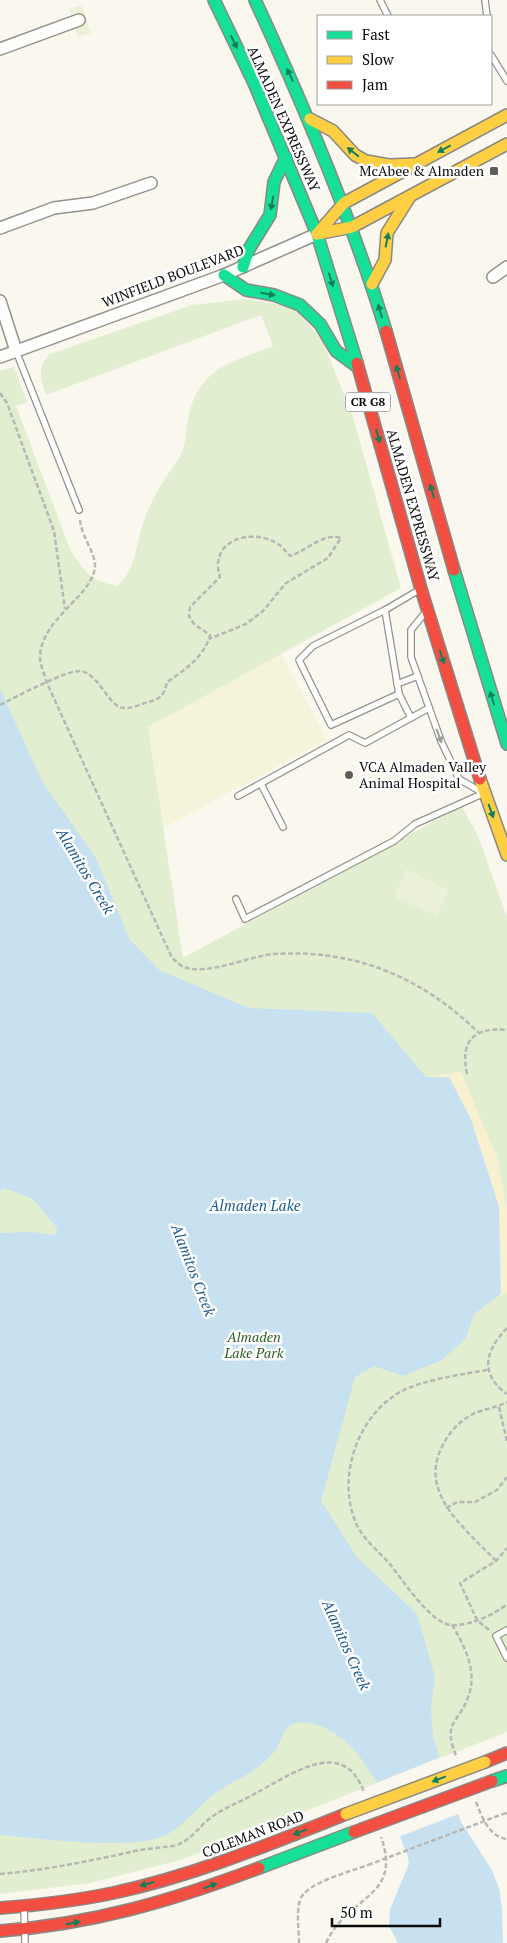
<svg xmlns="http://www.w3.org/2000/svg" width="507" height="1943" viewBox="0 0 507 1943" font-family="'PT Serif',serif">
  <rect width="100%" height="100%" fill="#faf8ee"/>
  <polygon fill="#f5f4db" points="281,653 327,740 163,828 148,727"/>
  <path fill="#e1eed0" d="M245,299l48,8 29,33 30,74 49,174 -253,139 35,231 279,-152 16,30 29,81v815l-326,128 -91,23 -90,11v-1523l14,-4 13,35 -11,4 54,143c13,22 22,32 47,37 20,-17 18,-41 27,-65 5,-15 13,-30 22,-44 5,-8 13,-16 16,-25 5,-13 4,-28 8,-42 13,-45 47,-49 83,-64l-12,-31 -215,80c-6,-16 -9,-29 4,-41l142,-49z"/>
  <polygon fill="#f8f1d1" points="461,1072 497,1157 507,1209 507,1293 457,1314 409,1079"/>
  <g fill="#ebf2d9">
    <polygon points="82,5 91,33 78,37 69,9"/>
    <polygon points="406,869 448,890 437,916 394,897"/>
  </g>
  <path fill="#c8e1f0" d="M0,689l42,92 54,77 34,82 29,30 90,38 123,5 54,64h23l22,42 28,88 2,87 -27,20 -8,24 -24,22 -39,16 -29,-10 -19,11 -34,124 36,56 60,57 18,63 -4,31 2,29 28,85 31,48 7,18 3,21 1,34h-105l-9,-17 1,-17 19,-45 -1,-7c-18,-45 -38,-112 -88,-131 -9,-3 -20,-6 -29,-1 -9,6 -10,18 -16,26 -15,19 -38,28 -58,41 -17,12 -30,31 -49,42 -32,18 -129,4 -168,1v-602l32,-1 24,3 1,-7 -24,-29 -29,-11 -4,3z"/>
  <polygon fill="#faf8ee" points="441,1757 461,1813 398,1837 374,1784"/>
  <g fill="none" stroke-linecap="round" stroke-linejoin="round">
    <g stroke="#93928d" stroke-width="8">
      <g id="lane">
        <polyline points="380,0 388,16"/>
        <polyline points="485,0 487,16"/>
        <polyline points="491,55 507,81"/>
        <polyline points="16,351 79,510"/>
        <polyline points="385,610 313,646 299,660 331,725 399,694"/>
        <polyline points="424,614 411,630 411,657 441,741 459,779 478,790"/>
        <polyline points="397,684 418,676"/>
        <polyline points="411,718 399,694 385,610 419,590"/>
        <polyline points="261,784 283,827"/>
        <polyline points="238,796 349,735 365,743 429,708"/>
        <polyline points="236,899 245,919 394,841 415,824 482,794"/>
        <polyline points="507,1630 496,1636 507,1658"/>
        <polyline points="24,1908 25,1943"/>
      </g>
    </g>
    <g stroke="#93928d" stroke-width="14">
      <g id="street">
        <polyline points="0,49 79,20"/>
        <polyline points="0,228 54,208 93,203 151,183"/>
        <polyline points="493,277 507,267"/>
        <polyline points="0,301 16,351"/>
        <polyline points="0,357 224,275 317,234"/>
      </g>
    </g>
    <g stroke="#898884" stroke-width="14">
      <g id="fast">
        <polyline points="214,0 254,83 317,234 357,363"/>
        <path d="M255,0c50,108 96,217 131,331"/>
        <polyline points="243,267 249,249 270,215 274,182 286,157"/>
        <polyline points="224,275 246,290 274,295 300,305 320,324 336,351 358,367"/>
        <polyline points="454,570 507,744"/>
        <polyline points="492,1781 507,1776"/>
        <polyline points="259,1868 354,1832"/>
      </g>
    </g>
    <g stroke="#898884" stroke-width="14">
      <g id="slow">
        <polyline points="310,119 333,131 355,155 366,161 389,165 416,164"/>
        <polyline points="317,234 344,203 507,115"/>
        <polyline points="317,234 352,227 507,144"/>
        <polyline points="372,284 385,260 387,233 409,198"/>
        <polyline points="480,779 507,855"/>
      </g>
    </g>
    <g stroke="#898884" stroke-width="14">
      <g id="jam">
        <polyline points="386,331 454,570"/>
        <polyline points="357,363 421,589 480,779"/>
        <polyline points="485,1762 507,1753"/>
        <path d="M0,1908c38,-3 76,-7 113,-15 80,-17 157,-49 233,-79"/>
        <path d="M0,1931c93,-7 171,-30 259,-63"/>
      </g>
    </g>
    <g stroke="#b7b7b5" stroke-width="2.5" stroke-dasharray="5 2.5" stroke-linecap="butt">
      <polyline points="0,393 7,403 54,531 65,609"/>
      <path d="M80,520c1,15 14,31 15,44 1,31 -54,53 -55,93 0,8 5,19 7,26l125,275c4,3 8,8 12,9 25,9 64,-11 90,-13 80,-5 146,22 204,78"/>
      <path d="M0,705c14,-7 68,-36 81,-34 20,4 28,39 45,37 7,0 15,-4 22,-6 13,-3 16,-7 19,-20 17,-11 38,-26 43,-47l-16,-11 -5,-8 1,-9 30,-30c-12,-37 32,-50 58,-33 5,3 8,8 12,12 16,-5 34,-24 51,-18l-13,20 -42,25 -23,28 -17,13 -37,15"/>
      <path d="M467,1074c-7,-34 7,-47 40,-44"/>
      <path d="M507,1328c-22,23 -28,46 0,66"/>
      <path d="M487,1370c-24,4 -64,10 -85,21 -44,23 -66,86 -46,132 6,15 23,29 34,41 13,17 35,50 54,59 15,8 51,-8 63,-19"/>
      <polyline points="499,1407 507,1442"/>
      <polyline points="446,1508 457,1502 475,1502 497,1490 507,1477"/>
      <path d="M496,1561c-28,-30 -77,-66 -55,-112 6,-14 16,-26 30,-34 11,-6 25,-7 36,-13"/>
      <path d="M452,1625c11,18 24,43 18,66 -8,32 -30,28 -13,67"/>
      <polyline points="489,1630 477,1620 460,1583 496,1561 507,1548"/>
      <path d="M476,1802c6,15 13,35 31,37"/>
      <polyline points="503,1814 507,1813"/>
      <path d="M0,1874c46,-4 90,-13 135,-23 14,-3 28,-3 42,-6 14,-5 22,-18 32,-26 15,-12 32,-17 47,-26 35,-18 87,-58 108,-1"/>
      <path d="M299,1943c0,-13 -3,-30 1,-43 5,-17 52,-29 68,-35"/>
      <path d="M326,1943c22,-48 77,-45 55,-106"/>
    </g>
    <use href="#lane" stroke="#fefefc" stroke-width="5.5"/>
    <use href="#street" stroke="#fefefc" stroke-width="11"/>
    <use href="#fast" stroke="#16e098" stroke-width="11"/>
    <use href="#slow" stroke="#ffcf43" stroke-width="11"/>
    <use href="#jam" stroke="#f24e42" stroke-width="11"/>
    <g stroke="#898884" stroke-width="14" stroke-linecap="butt">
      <polyline id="slow-bridge" points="346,1814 485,1762"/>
    </g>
    <g stroke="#898884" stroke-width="14" stroke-linecap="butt">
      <polyline id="jam-bridge" points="354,1832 492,1781"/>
    </g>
    <polyline stroke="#b7b7b5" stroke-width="2.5" stroke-dasharray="5 2.5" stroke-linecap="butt" points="368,1865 503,1814"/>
    <use href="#slow-bridge" stroke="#ffcf43" stroke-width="11"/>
    <use href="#jam-bridge" stroke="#f24e42" stroke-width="11"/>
  </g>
  <defs><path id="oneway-solid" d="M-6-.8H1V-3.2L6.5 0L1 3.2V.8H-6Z" transform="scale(1.25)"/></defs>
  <g fill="#118059">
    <use href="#oneway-solid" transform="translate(234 42) rotate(64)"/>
    <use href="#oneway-solid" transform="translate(290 75) rotate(-115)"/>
    <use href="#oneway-solid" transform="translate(444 149) rotate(152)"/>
    <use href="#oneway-solid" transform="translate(353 152) rotate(-142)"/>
    <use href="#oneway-solid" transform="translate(272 203) rotate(100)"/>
    <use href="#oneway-solid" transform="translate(387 240) rotate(-79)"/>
    <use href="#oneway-solid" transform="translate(331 280) rotate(73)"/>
    <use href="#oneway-solid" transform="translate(268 294) rotate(10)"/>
    <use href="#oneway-solid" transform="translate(380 311) rotate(-107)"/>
    <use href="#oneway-solid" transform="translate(398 372) rotate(-106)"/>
    <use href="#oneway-solid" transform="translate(378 436) rotate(74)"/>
    <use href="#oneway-solid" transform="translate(432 491) rotate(-106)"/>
    <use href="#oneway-solid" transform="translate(442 657) rotate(73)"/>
    <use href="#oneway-solid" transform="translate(492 698) rotate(-107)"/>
    <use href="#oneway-solid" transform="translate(491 811) rotate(70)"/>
    <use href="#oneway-solid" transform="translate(439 1779) rotate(159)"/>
    <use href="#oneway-solid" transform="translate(300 1832) rotate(159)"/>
    <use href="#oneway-solid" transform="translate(147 1884) rotate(165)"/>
    <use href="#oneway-solid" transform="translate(210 1886) rotate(-20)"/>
    <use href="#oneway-solid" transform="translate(73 1923) rotate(-11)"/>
  </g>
  <use fill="#9d9d9c" href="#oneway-solid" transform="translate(439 736) rotate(70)"/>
  <g fill="#5f5e5a" stroke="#fff" stroke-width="2">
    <rect x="489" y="166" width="10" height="10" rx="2.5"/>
    <circle cx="349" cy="775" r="5"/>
  </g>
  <g text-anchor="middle" stroke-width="5" stroke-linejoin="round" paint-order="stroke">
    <rect fill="#fff" stroke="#545454" stroke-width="1" x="345.5" y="392.5" width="45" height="19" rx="4"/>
    <g font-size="12" font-weight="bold" fill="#0b0b0b">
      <text x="368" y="406">CR G8</text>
    </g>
    <g font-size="14" fill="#0b0b0b" stroke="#fff">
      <text transform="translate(284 119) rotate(66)" y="5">ALMADEN EXPRESSWAY</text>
      <text transform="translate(173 276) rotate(-21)" y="5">WINFIELD BOULEVARD</text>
      <text transform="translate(413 505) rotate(74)" y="5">ALMADEN EXPRESSWAY</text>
      <text transform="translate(253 1834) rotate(-21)" y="5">COLEMAN ROAD</text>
    </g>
    <g font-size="14" fill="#0b0b0b" stroke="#fff" text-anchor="end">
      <text x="484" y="176">McAbee &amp; Almaden</text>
      <text x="359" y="772" text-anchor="start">VCA Almaden Valley<tspan x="359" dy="16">Animal Hospital</tspan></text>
    </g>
    <g font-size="14" font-style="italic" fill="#2a5d20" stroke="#fff">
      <text x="254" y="1342">Almaden<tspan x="254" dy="16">Lake Park</tspan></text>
    </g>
    <g font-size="15" font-style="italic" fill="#1e5b93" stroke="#fff">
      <text transform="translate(85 871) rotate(59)" y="5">Alamitos Creek</text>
      <text x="255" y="1211">Almaden Lake</text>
      <text transform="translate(193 1270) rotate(69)" y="5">Alamitos Creek</text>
      <text transform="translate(346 1645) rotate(66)" y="5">Alamitos Creek</text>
    </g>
  </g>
  <rect x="317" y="15" width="175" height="90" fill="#ffffff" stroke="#9d9d9d"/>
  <rect x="327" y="31" width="25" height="8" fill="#16e098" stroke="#9d9d9d"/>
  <text x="362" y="40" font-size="15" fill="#0b0b0b">Fast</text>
  <rect x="327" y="56" width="25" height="8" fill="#ffcf43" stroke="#9d9d9d"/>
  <text x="362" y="65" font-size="15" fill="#0b0b0b">Slow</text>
  <rect x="327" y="81" width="25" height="8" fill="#f24e42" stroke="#9d9d9d"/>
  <text x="362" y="90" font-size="15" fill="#0b0b0b">Jam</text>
  <path d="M332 1918v8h108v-8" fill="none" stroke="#0b0b0b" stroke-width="2.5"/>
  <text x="340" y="1918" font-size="15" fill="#0b0b0b" stroke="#ffffff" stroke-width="4" paint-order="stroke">50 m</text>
</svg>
